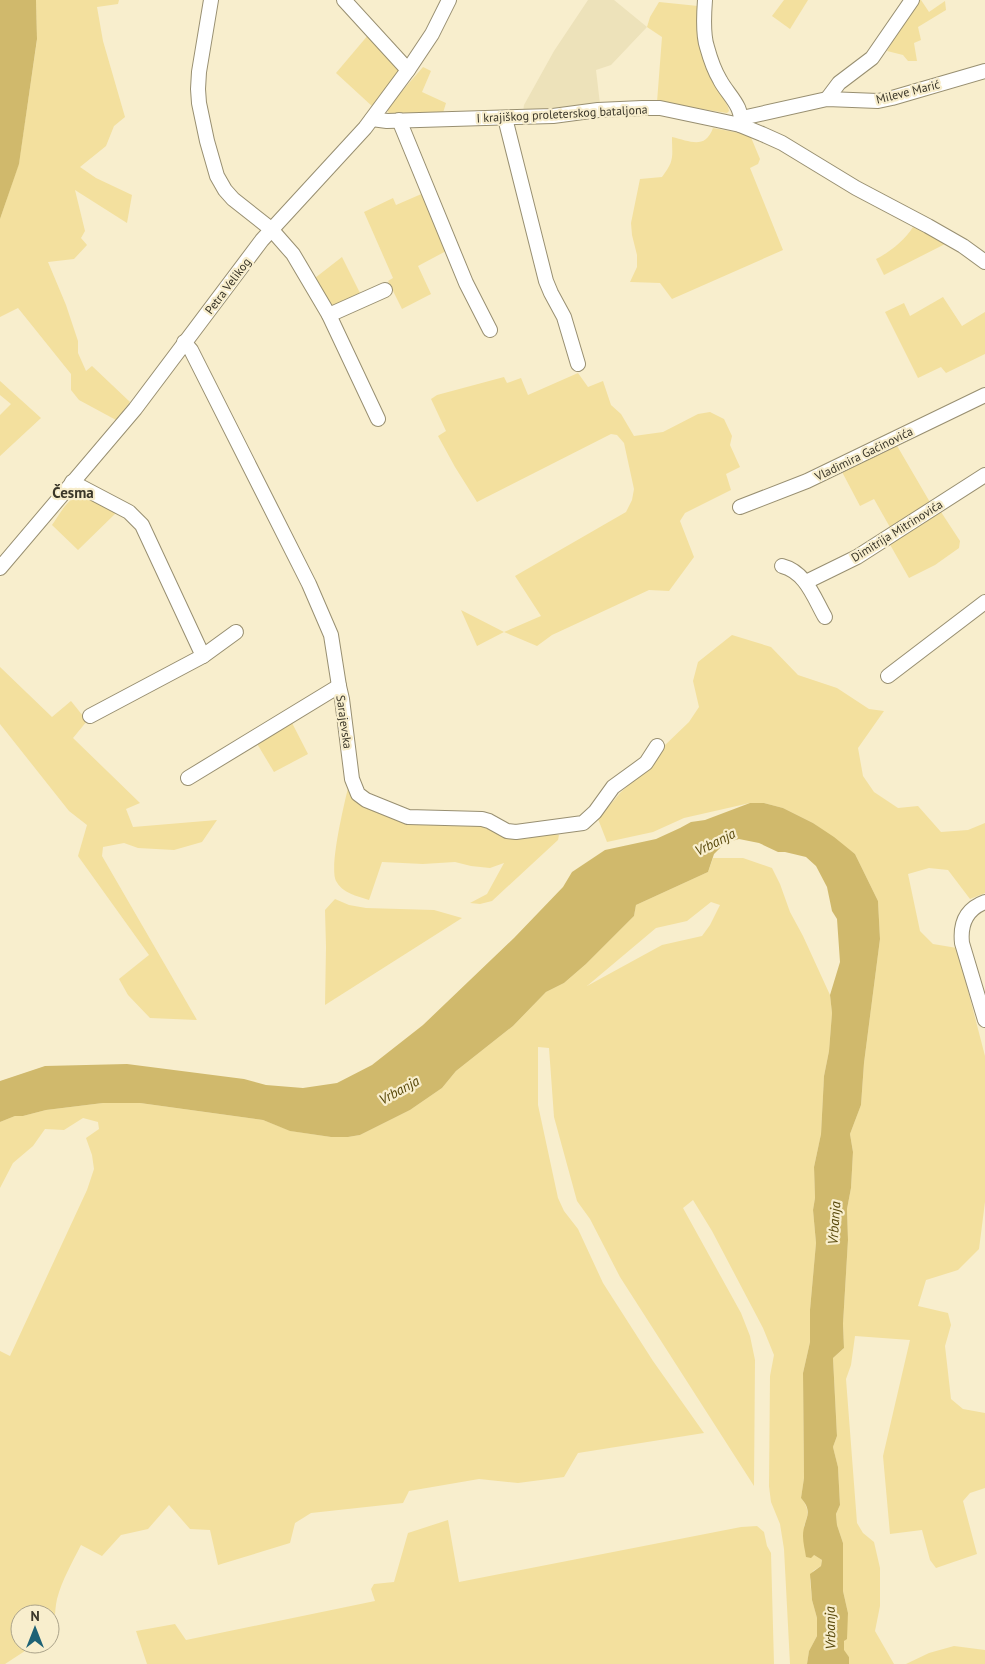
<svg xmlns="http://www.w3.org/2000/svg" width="985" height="1664" viewBox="0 0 985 1664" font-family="'PT Sans',sans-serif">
  <rect width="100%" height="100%" fill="#f8eecd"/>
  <polygon fill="#ede2ba" points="588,0 614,0 647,27 611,65 596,70 600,104 523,112 524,105 554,51"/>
  <g fill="#f3e09e" fill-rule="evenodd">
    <polygon points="36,0 119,0 118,4 97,7 103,41 125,117 114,126 106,146 80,167 96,178 132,195 127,223 75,190 85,231 81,238 87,245 74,259 48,262 66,305 78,341 78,353 86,371 92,366 130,402 116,420 79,400 71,390 71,374 18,308 0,317 0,219 19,163 37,40"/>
    <polygon points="784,0 808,0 790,29 772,16"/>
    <polygon points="916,0 921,0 929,12 945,1 946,10 918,27 921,40 914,43 917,61 908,61 903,55 887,51"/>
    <polygon points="659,2 698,6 698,35 710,71 728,107 729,111 727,113 657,102 662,37 647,27 650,17"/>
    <polygon points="369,34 400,69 400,73 373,107 336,73"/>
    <polygon points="423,67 431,71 422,92 446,103 443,113 390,115 387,110 389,106"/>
    <path d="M713,128l37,7 10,24 -2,5 -8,4 33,82 -111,49 -12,-16 -30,-1 7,-15v-12l-5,-20 -1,-12 9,-44 22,-2c13,-17 10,-20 10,-40 18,4 33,13 41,-9z"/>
    <polygon points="426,192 448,250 418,266 431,294 402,309 388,281 393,278 364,212 393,198 396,205"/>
    <path d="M913,227l34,16 -63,32 -8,-16c14,-7 29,-19 37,-32z"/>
    <polygon points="342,257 361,295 335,306 331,306 315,278"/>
    <polygon points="943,297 962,326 985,312 985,354 946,373 941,367 918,378 885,312 904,303 910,316"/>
    <polygon points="578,373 588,387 603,381 611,405 621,414 634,436 663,432 698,414 710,412 724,419 732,436 730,445 740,467 726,474 731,490 685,513 680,521 694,557 669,591 649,590 552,635 537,646 504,632 477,646 461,610 504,632 541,616 515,576 626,512 632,500 634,489 624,443 617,435 611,434 477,502 455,467 438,436 446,431 431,399 437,395 504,377 507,383 521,378 528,395"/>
    <polygon points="0,381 41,418 0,456 0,415 11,404 0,395"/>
    <polygon points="896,444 931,504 891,529 874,499 860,506 841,470"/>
    <path d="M80,494h6l32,17 -40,39 -26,-25c7,-10 16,-27 28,-31z"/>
    <polygon points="939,509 960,541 959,548 935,565 909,578 888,541"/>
    <polygon points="732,635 771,647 798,675 837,688 869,709 884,711 858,748 863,776 874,792 898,808 918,806 941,832 968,830 985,823 985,893 970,899 948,870 929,868 908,874 920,931 933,944 957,948 985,1056 985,1202 979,1249 958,1270 926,1280 918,1306 948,1313 951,1325 945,1346 951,1399 963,1409 985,1413 985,1488 970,1493 963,1501 977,1554 936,1568 930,1560 922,1530 890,1534 883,1456 910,1340 855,1336 851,1365 846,1379 857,1523 863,1533 874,1542 880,1568 880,1606 875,1631 894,1664 849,1664 849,1657 843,1650 848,1613 843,1591 843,1543 837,1525 836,1514 840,1505 838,1467 833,1447 837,1436 833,1358 844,1348 843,1324 848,1240 847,1209 851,1188 853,1152 850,1134 861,1105 864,1063 880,939 878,901 855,854 813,823 783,808 764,803 750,803 684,818 653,832 607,842 598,819 621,792 655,762 664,746 689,722 699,707 693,681 698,662"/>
    <polygon points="0,667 52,717 71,701 87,721 73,738 140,803 126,809 133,827 217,820 202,842 174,850 138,848 124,843 103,847 102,856 197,1020 150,1018 128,995 119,979 149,955 78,856 87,825 69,811 0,724"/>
    <polygon points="291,721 308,754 274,772 256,742"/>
    <path d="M348,788l3,7c18,8 37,19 56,25 22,8 45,1 68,5 13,2 23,10 35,13 16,5 34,-7 49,-3l-1,5 -66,61 -12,3 -10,-1 17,-9 17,-31 -14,5 -19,-2 -16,-4 -32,2 -41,-2 -13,38c-12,-4 -27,-7 -33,-19 -7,-14 8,-76 12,-93z"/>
    <path d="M713,858h30l29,10 8,16 10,28 13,24 27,59 2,18 -3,38 -5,25 -3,58 -7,33 1,31 -2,12 3,33 -6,67v32l-7,31 1,105 -3,20c8,10 8,16 3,28l10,29 8,5 -1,6 -8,5 -3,9 2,20 5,18v18l-8,15 -2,13h-17l-6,-115 -4,-25 -9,-22 -2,-16 1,-110 4,-21 -11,-27 -51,-97 -19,-31 -10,8 58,105 9,23 5,24 -1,126 -134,-209 -30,-58 -13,-18 -23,-84 -5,-69 -11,-1v58l20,93 6,13 14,18 25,54 50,78 51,72 -126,20 -14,24 -46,6 -39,-4 -70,12 -6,12 -92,10 -16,10 -5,20 -72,22 -8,-35 -20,-1 -21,-24 -21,24 -27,6 -19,21 -21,-11c-9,18 -19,35 -24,54 -3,13 -1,27 -7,39v-24h-30v30h21l-13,5 -23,15h-5v-313l10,5 77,-166 7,-21 -2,-14 -6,-17 13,-9 -1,-7 -15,-4 -19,12 -19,-1 -12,17 -20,17 -13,25v-66l15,-6h8l23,-6 57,-7h37l123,17 28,11 40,6h17l12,-2 50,-25 32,-22 14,-17 57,-45 33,-34 18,-9 22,-19 48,-48 2,-11 72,-33zM711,902l9,3 -10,20 -8,11 -40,9 -75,41 69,-58 31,-7z"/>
    <polygon points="335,899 349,905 366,908 434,910 462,918 325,1005 326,947 325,910"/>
    <polygon points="448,1520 459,1582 741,1527 757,1526 764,1532 767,1546 771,1553 774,1664 147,1664 136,1631 175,1624 186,1640 375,1601 371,1589 374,1584 394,1582 408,1533"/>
    <polygon points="954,1646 985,1650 985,1664 906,1664 929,1653"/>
  </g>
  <g fill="#d0b96c">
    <polygon points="0,0 36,0 37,39 19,164 0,219"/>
    <path d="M750,803h14l19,5 30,15 21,14 21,17 23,47 2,38 -16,124 -3,42 -11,29 3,18 -2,36 -4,21 1,31 -5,84 1,24 -11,10 4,78 -4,11 5,20 2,38 -4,9 1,11 6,18v48l5,22 -1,26 -3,2v9l5,7v7h-42l2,-13 8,-15v-18l-5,-18 -2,-26 11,-8 1,-6 -8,-5 -3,3 -5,-1c-1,-7 -3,-14 -3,-21 0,-17 12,-22 -2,-38l3,-20 -1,-105 7,-31v-32l6,-67 -3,-33 2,-12 -1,-31 7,-33 3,-58 5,-25 3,-38 -2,-18 10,-33 -3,-43 -5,-8 -5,-24 -11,-21 -10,-9 -21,-5h-7l-19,-9 -20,-4 -14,4 -11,11 -6,18 -72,33 -2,11 -48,48 -22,19 -18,9 -33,34 -57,45 -14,17 -32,22 -50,25 -12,2h-17l-41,-6 -27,-11 -123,-17h-37l-57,7 -23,6h-8l-15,6v-41l45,-15 82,-2 117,15 22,6 37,3 34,-5 35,-18 51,-40 91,-87 49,-51 9,-15 33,-22 51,-11 24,-11 11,-6 14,-2z"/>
  </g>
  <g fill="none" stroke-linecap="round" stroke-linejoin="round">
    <g stroke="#988f71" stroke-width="16">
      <g id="minor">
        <polyline points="211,0 199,72 198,89 199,103 207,141 217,176 225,190 233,199 271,229 293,254 329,315 378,419"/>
        <polyline points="344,0 408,70"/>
        <path d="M705,0c-1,13 -2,35 2,47 3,11 7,23 13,33 7,14 25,28 20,45"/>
        <polyline points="827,99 839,83 872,58 912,0"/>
        <polyline points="505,118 546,281 551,293 564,317 578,364"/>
        <polyline points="742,118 827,99 878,101 892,98 985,71"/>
        <polyline points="372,119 387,121 553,116 598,110 642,108 660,108 717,120 740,125 762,134 782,143 856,188 928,226 963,246 985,262"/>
        <polyline points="399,120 466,283 490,330"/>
        <polyline points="329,315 385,290"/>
        <polyline points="184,342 191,350 309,584 331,635 339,686 342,699 352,779 358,794 366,800 408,817 482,819 489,821 507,831 516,832 583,823 595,812 613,787 646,763 657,746"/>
        <polyline points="72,482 129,512 142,525 203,656 90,716"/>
        <polyline points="740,507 807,481 985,395"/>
        <path d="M782,566c24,6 32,32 43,51"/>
        <polyline points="0,568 135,409 262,240 365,128 408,70 432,34 449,0"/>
        <polyline points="806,582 857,557 985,475"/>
        <polyline points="203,656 236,632"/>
        <polyline points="888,676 985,602"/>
        <polyline points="188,778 339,686"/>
        <path d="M985,902c-19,7 -25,22 -23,41l23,77"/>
      </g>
    </g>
    <use href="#minor" stroke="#fff" stroke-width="14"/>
  </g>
  <g text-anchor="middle" stroke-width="4.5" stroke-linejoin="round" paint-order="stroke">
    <g font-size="12" fill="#3a3629" stroke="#f8eecd">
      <text transform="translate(908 92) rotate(-14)" y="4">Mileve Marić</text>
      <text transform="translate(562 114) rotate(-3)" y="4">I krajiškog proleterskog bataljona</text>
      <text transform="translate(228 286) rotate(-53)" y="4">Petra Velikog</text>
      <text transform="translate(864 454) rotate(-26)" y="4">Vladimira Gaćinovića</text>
      <text transform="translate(897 531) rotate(-32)" y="4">Dimitrija Mitrinovića</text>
      <text transform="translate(344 722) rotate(82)" y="4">Sarajevska</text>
    </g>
    <g font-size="14" font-style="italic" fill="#58480a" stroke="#f8eecd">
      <text transform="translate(715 842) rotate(-27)" y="5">Vrbanja</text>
      <text transform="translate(399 1090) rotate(-29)" y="5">Vrbanja</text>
      <text transform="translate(834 1223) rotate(-86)" y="5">Vrbanja</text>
      <text transform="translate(830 1628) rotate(-91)" y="5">Vrbanja</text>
    </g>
    <g font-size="15" font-weight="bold" fill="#3a3629" stroke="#f8eecd">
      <text x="73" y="498">Česma</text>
    </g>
  </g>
  <g transform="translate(35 1629)"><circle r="24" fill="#f8eecd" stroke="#aca48b"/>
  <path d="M0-4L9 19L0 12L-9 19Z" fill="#1e6275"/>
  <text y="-8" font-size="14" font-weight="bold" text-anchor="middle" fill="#3a3629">N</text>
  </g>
</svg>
